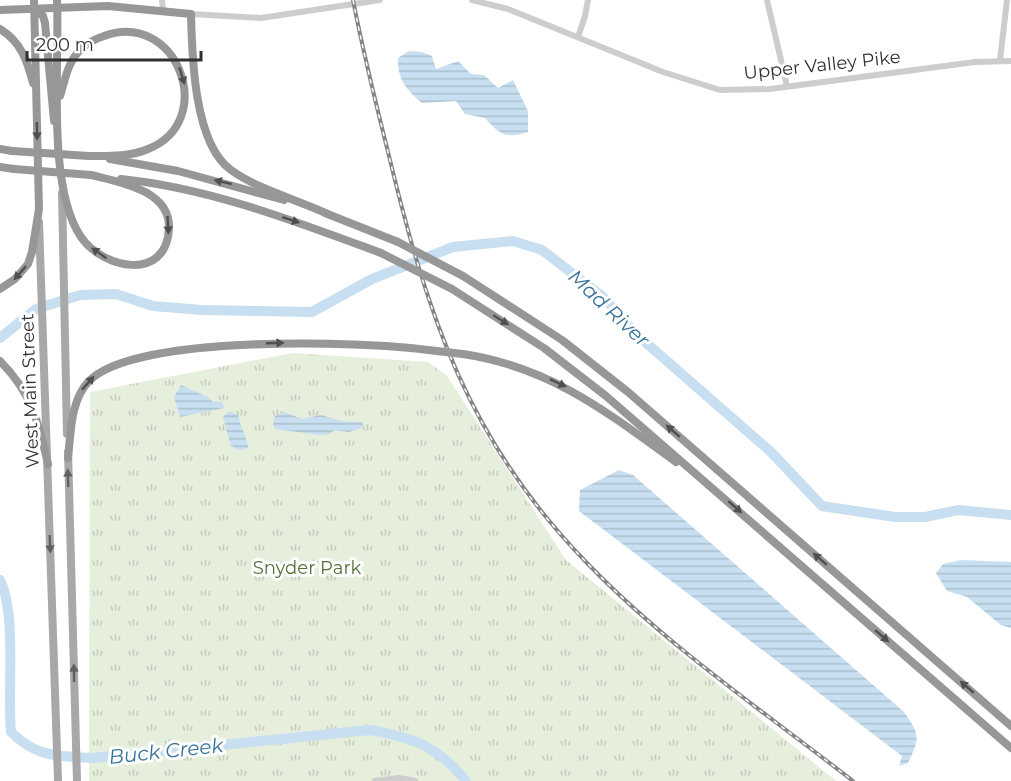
<svg xmlns="http://www.w3.org/2000/svg" width="1011" height="781" viewBox="0 0 1011 781" font-family="Montserrat,sans-serif">
  <defs>
    <pattern id="park-tufts" width="24" height="20" patternUnits="userSpaceOnUse" patternTransform="scale(1.5)"><rect width="24" height="20" fill="#e6eedc"/><path d="M3 7l-1-3M5 7V3M7 7l1-3M15 17l-1-3M17 17v-4M19 17l1-3" fill="none" stroke="#c6ccbd"/></pattern>
    <pattern id="water-rules" width="6" height="5" patternUnits="userSpaceOnUse" patternTransform="scale(1.5)"><rect width="6" height="5" fill="#c7dff0"/><path d="M0 2.5h6" fill="none" stroke="#abc0ce"/></pattern>
  </defs>
  <rect width="100%" height="100%" fill="#fff"/>
  <polygon fill="url(#park-tufts)" points="293,353 428,362 447,376 566,560 836,781 89,781 90,392"/>
  <g fill="url(#water-rules)">
    <path d="M409,51l13,1 10,4 4,13 22,-8 13,13 13,1 14,13 15,-8 15,31v21c-22,7 -28,3 -43,-14l-20,-4 -9,-13 -34,2c-15,-12 -25,-24 -24,-45z"/>
    <polygon points="181,385 208,397 213,402 222,402 224,408 180,417 174,397"/>
    <path d="M229,411l9,4c2,11 11,27 10,33l-9,2 -8,-4 -8,-29z"/>
    <polygon points="284,412 302,419 321,415 342,421 362,422 364,427 349,432 334,430 330,434 320,435 275,429 273,425 275,416"/>
    <path d="M619,470l14,5 271,237c16,23 16,25 4,51l-9,3 3,-10 -323,-245 1,-21z"/>
    <polygon points="961,560 1011,562 1011,628 1001,625 967,597 947,591 936,573 943,564"/>
  </g>
  <g fill="none" stroke-linecap="round" stroke-linejoin="round">
    <g stroke="#c7dff0" stroke-width="10">
      <polyline points="0,338 36,309 80,295 116,294 153,306 202,310 312,312 372,279 453,247 513,241 542,250 603,297 636,334 771,452 822,506 895,517 925,517 958,510 1011,515"/>
      <path d="M0,580c17,35 7,111 11,152 26,26 47,24 82,26l277,-28c42,7 69,17 96,51"/>
    </g>
    <g stroke="#cdcdcd" stroke-width="6">
      <polyline points="162,0 163,10"/>
      <polyline points="472,0 508,9 663,72 720,90 770,89 975,62 1011,61"/>
      <polyline points="767,0 787,86"/>
      <polyline points="191,14 261,18 380,0"/>
      <polyline points="578,37 585,16 588,0"/>
      <polyline points="1000,60 1007,0"/>
      <polyline points="375,781 399,778 415,781"/>
    </g>
    <g stroke="#a8a8a8" stroke-width="8">
      <polyline points="62,193 67,434"/>
      <polyline points="39,222 58,781"/>
      <polyline points="68,452 77,781"/>
    </g>
    <g stroke="#979797" stroke-width="8">
      <path d="M57,0c3,63 -11,186 24,237 22,32 85,45 88,-8 2,-39 -50,-47 -78,-54"/>
      <polyline points="34,9 43,16 45,23 54,121"/>
      <path d="M0,10l108,-4 83,8c1,42 3,130 40,156 26,19 67,30 97,44"/>
      <path d="M0,29c21,13 27,31 33,54"/>
      <path d="M60,96c4,-12 6,-25 12,-35 6,-12 19,-21 32,-25 73,-27 115,85 44,113 -18,8 -40,7 -59,7"/>
      <polyline points="0,149 12,151"/>
      <polyline points="110,159 178,171 284,200"/>
      <polyline points="0,167 14,169"/>
      <path d="M121,179c89,9 176,43 260,74"/>
      <polyline points="325,213 398,242"/>
      <polyline points="463,276 562,340 628,392 1011,726"/>
      <polyline points="0,289 15,279 28,264 32,252 39,209 34,0"/>
      <polyline points="452,289 544,348 606,396 1011,748"/>
      <path d="M463,354c87,13 144,58 213,108"/>
      <path d="M0,361c32,32 38,60 48,103"/>
      <path d="M68,458c3,-25 2,-57 21,-77 46,-47 273,-40 339,-31"/>
    </g>
    <g stroke="#858585" stroke-width="4">
      <path id="rail" d="M353,0c10,52 23,104 36,156 39,161 79,285 198,407 79,82 176,148 266,218"/>
    </g>
    <use href="#rail" stroke="#fff" stroke-width="1.5" stroke-dasharray="4.5" stroke-linecap="butt"/>
    <g stroke="#979797" stroke-width="8">
      <polyline points="12,151 89,156"/>
      <polyline points="14,169 91,175"/>
      <polyline points="398,242 463,276"/>
      <polyline points="381,253 452,289"/>
      <polyline points="428,350 463,354"/>
    </g>
  </g>
  <defs><path id="oneway-solid" d="M-6-.8H1V-3.2L6.5 0L1 3.2V.8H-6Z" transform="scale(1.5)"/></defs>
  <g fill="#4f4f4f">
    <use href="#oneway-solid" transform="translate(182 76) rotate(73)"/>
    <use href="#oneway-solid" transform="translate(37 131) rotate(89)"/>
    <use href="#oneway-solid" transform="translate(223 182) rotate(-166)"/>
    <use href="#oneway-solid" transform="translate(291 220) rotate(18)"/>
    <use href="#oneway-solid" transform="translate(168 225) rotate(87)"/>
    <use href="#oneway-solid" transform="translate(99 253) rotate(-145)"/>
    <use href="#oneway-solid" transform="translate(20 273) rotate(132)"/>
    <use href="#oneway-solid" transform="translate(501 320) rotate(32)"/>
    <use href="#oneway-solid" transform="translate(275 343) rotate(-2)"/>
    <use href="#oneway-solid" transform="translate(88 383) rotate(-48)"/>
    <use href="#oneway-solid" transform="translate(558 383) rotate(25)"/>
    <use href="#oneway-solid" transform="translate(673 431) rotate(-139)"/>
    <use href="#oneway-solid" transform="translate(735 507) rotate(41)"/>
    <use href="#oneway-solid" transform="translate(820 559) rotate(-139)"/>
    <use href="#oneway-solid" transform="translate(882 636) rotate(41)"/>
    <use href="#oneway-solid" transform="translate(967 687) rotate(-139)"/>
  </g>
  <g fill="#606060">
    <use href="#oneway-solid" transform="translate(68 478) rotate(-92)"/>
    <use href="#oneway-solid" transform="translate(50 544) rotate(88)"/>
    <use href="#oneway-solid" transform="translate(74 673) rotate(-91)"/>
  </g>
  <g text-anchor="middle" stroke-width="6" stroke-linejoin="round" paint-order="stroke">
    <g font-size="18" fill="#303030" stroke="#fff">
      <text transform="translate(822 65) rotate(-6)" y="6">Upper Valley Pike</text>
      <text transform="translate(30 391) rotate(-92)" y="6">West Main Street</text>
    </g>
    <g font-size="18" fill="#527038" stroke="#fff">
      <text x="307" y="574">Snyder Park</text>
    </g>
    <g font-size="20" font-style="italic" fill="#35729a" stroke="#fff">
      <text transform="translate(609 308) rotate(43)" y="7">Mad River</text>
      <text transform="translate(166 751) rotate(-6)" y="7">Buck Creek</text>
    </g>
  </g>
  <path d="M27 51v9h174v-9" fill="none" stroke="#303030" stroke-width="3"/>
  <text x="36" y="51" font-size="18" fill="#303030" stroke="#ffffff" stroke-width="4.5" paint-order="stroke">200 m</text>
</svg>
